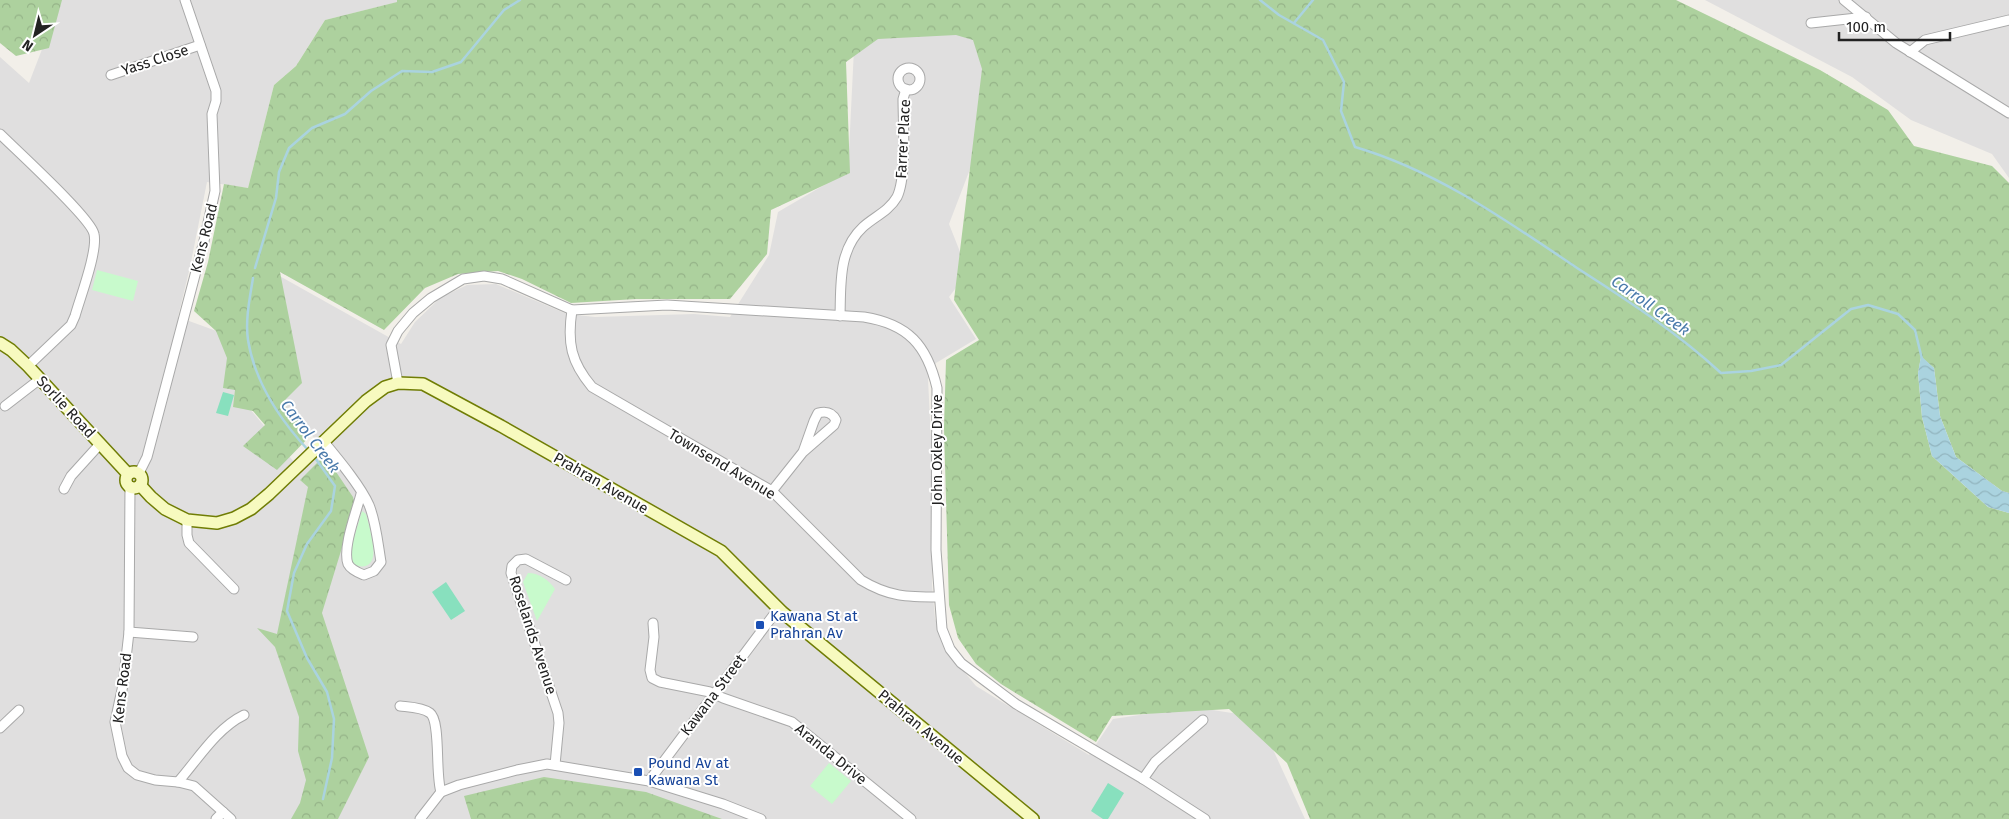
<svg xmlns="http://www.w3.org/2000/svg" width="2009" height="819" viewBox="0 0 2009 819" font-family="'Fira Sans',sans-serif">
  <defs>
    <pattern id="forest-crowns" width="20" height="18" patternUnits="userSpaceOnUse" patternTransform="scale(1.25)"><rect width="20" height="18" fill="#add19e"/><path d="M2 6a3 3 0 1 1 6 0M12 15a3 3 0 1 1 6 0" fill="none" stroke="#95b388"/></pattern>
    <pattern id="water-waves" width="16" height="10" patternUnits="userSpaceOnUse" patternTransform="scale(1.25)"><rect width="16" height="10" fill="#aad3df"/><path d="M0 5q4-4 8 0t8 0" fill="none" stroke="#92b5bf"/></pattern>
  </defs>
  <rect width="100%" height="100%" fill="#f2efe9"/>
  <g fill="#e0dfdf">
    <polygon points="61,0 397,0 398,2 325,20 296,66 274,85 248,188 207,182 190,267 178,317 233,337 240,397 294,462 317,441 282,403 276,274 401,344 415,322 440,298 467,285 496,284 567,314 595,317 694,314 730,317 769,255 778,212 848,171 854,49 869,34 992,35 1006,75 949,224 968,272 949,297 976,339 936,363 928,379 932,461 932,585 935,618 947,651 976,686 1089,755 1113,719 1193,707 1258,717 1305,819 0,819 0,57 29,83"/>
    <polygon points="1705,0 2009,0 2009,178 1992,154 1911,120 1852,77"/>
  </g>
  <g fill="url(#forest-crowns)">
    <polygon points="0,0 62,0 49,48 16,56 0,43"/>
    <polygon points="397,0 1676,0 1820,70 1888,110 1914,146 1992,166 2009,183 2009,493 2002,491 1956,457 1940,416 1934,368 1921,357 1918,373 1922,417 1932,456 1988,507 2009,513 2009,819 1310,819 1287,763 1229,709 1112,716 1096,742 1001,684 976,664 958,638 949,605 944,428 946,360 979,340 954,300 982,69 973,40 956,35 878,39 846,62 850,173 771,210 767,254 730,299 636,299 571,303 522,279 498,271 458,274 425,288 384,330 280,272 302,383 282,403 312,434 277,470 243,446 265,425 253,411 233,407 235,390 223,388 227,358 216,331 194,311 208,262 224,184 248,188 274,85 296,66 325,20 397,2"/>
    <polygon points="322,458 328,460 353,497 355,505 322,613 369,757 338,819 291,819 300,803 306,780 298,751 299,717 275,647 257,628 277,634 308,487 300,480"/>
    <polygon points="544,777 646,792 722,819 471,819 464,796"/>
  </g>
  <g fill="#c8facc">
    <polygon points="97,270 138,281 133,301 92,290"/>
    <path d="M362,511l4,3c4,16 20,61 -12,51l-5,-11z"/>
    <path d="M528,573c11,0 21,7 27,16l-18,32 -14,-39z"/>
    <polygon points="829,763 851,781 832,804 810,786"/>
  </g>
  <g fill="#88e0be">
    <polygon points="223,392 234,395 228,416 216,413"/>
    <polygon points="446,582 465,611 451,620 432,592"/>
    <polygon points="1108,783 1124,793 1108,819 1103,819 1091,811"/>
  </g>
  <polygon fill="url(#water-waves)" points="1921,356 1934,368 1940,416 1956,457 2002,491 2009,493 2009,513 1988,507 1932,456 1922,417 1918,373"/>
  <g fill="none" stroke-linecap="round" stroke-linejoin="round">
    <g stroke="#aad3df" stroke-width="2.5">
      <path d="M1260,0l19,15 44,25 21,42 -3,29 14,36c82,24 152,74 222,121 50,32 101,65 144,105l30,-2 30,-6 70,-56 17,-4 30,9 17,16 7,29"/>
      <polyline points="1294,23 1313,0"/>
      <polyline points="255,268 276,198 279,172 289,148 312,128 345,114 371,91 402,71 432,72 461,62 504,10 520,0"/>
      <path d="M253,278c-3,19 -8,42 -5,62 7,43 32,80 61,111"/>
      <polyline points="313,455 335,486 331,511 307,544 294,573 287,611 307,658 327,692 334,719 332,758 323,799"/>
    </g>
    <g stroke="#a9a9a9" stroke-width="11">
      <g id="street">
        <polyline points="1844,0 1896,43 2009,113"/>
        <polyline points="1811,23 1866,17"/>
        <polyline points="1910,52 1925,40 2009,20"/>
        <circle cx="909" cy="79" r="11"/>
        <polyline points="111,75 200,45"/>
        <path d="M0,134c16,16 91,84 94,100 4,17 -14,64 -19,82l-4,9 -43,41"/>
        <path d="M572,310c-5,33 -1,52 20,77l180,104 89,89c28,17 46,17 78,17"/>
        <path d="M840,316c1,-31 -2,-66 23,-89 11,-10 26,-16 34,-30 10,-21 6,-74 6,-98l3,-10"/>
        <path d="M398,383l-7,-38 7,-14 15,-18 18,-15 32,-19 21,-3 18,3 70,31 95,-5 197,12c44,7 63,28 73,71l-1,162 6,79 8,20 11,14 55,41 127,75 62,40"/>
        <polyline points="5,406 40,379"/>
        <path d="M324,442c14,17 36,43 45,63 7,17 9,39 12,57l-7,9 -10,4c-5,-2 -13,-5 -16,-11 -6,-16 9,-54 13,-70"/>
        <polyline points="139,473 147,457 204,241 215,191 212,114 216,101 216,91 185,0"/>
        <polyline points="130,486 129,632 123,685 115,722 122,756 128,768 137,775 155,780 178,782 194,786 231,819"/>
        <polyline points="64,489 71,476 100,444"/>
        <path d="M772,491l31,-39 31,-27 2,-5c-4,-8 -10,-9 -18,-7l-4,8 -11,31"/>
        <polyline points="187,520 187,535 189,543 234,589"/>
        <polyline points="653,623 654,637 650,670 652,678 660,682 710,692 723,698 792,722 911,819"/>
        <polyline points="129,632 193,637"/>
        <path d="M400,706c8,1 22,1 30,7 11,8 5,61 11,79"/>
        <polyline points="0,728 19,710"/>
        <polyline points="555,765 559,723 558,713 511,573 512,566 518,560 526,559 566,580"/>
        <polyline points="1143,779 1155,762 1203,720"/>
        <polyline points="649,781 778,609"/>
        <path d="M178,782c20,-23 39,-54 66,-67"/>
        <polyline points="216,819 223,812"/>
        <polyline points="420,819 441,792 459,785 517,770 547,764 649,781 723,804 761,819"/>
      </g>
    </g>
    <g stroke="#707d05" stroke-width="14">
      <g id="secondary">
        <polyline points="0,343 11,350 28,366 128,474"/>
        <circle cx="134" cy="480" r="8"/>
        <polyline points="140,485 151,497 165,509 187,520 217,523 234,518 251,509 269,494 366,401 385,387 398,383 423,384 501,426 721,551 782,612 1033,819"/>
      </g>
    </g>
    <use href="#street" stroke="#fff" stroke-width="9"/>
    <use href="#secondary" stroke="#f7fabf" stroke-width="11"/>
  </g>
  <g fill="#1a4fb4" stroke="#fff" stroke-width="2">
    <rect x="755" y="620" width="10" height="10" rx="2.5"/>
    <rect x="633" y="767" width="10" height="10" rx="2.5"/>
  </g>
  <g text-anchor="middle" stroke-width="4" stroke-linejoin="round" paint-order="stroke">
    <g font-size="15" fill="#222" stroke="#fff">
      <text transform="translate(155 60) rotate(-18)" y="5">Yass Close</text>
      <text transform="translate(903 139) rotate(-87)" y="5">Farrer Place</text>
      <text transform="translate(204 238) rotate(-76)" y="5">Kens Road</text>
      <text transform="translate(66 407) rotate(47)" y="5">Sorlie Road</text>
      <text transform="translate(937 450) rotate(-90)" y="5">John Oxley Drive</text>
      <text transform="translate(722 464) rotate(31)" y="5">Townsend Avenue</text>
      <text transform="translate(601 483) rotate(30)" y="5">Prahran Avenue</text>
      <text transform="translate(533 635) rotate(72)" y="5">Roselands Avenue</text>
      <text transform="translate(122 688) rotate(-83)" y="5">Kens Road</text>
      <text transform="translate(713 695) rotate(-53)" y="5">Kawana Street</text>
      <text transform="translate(921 727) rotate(40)" y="5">Prahran Avenue</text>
      <text transform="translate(831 754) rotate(39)" y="5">Aranda Drive</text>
    </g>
    <g font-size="15" fill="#164399" stroke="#fff" text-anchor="start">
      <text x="770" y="621">Kawana St at<tspan x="770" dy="17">Prahran Av</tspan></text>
      <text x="648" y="768">Pound Av at<tspan x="648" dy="17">Kawana St</tspan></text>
    </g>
    <g font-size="16" font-style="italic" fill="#4a7aab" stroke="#fff">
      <text transform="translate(1651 305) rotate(35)" y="6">Carroll Creek</text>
      <text transform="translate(311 436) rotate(53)" y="6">Carrol Creek</text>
    </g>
  </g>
  <g transform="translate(35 35) rotate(215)" stroke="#ffffff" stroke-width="4" paint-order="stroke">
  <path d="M0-4L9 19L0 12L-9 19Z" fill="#222222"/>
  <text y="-8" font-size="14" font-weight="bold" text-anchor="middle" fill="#222222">N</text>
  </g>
  <path d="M1839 32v8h111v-8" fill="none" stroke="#222222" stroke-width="2.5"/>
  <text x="1846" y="32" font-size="15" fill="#222222" stroke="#ffffff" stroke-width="4" paint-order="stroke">100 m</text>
</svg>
